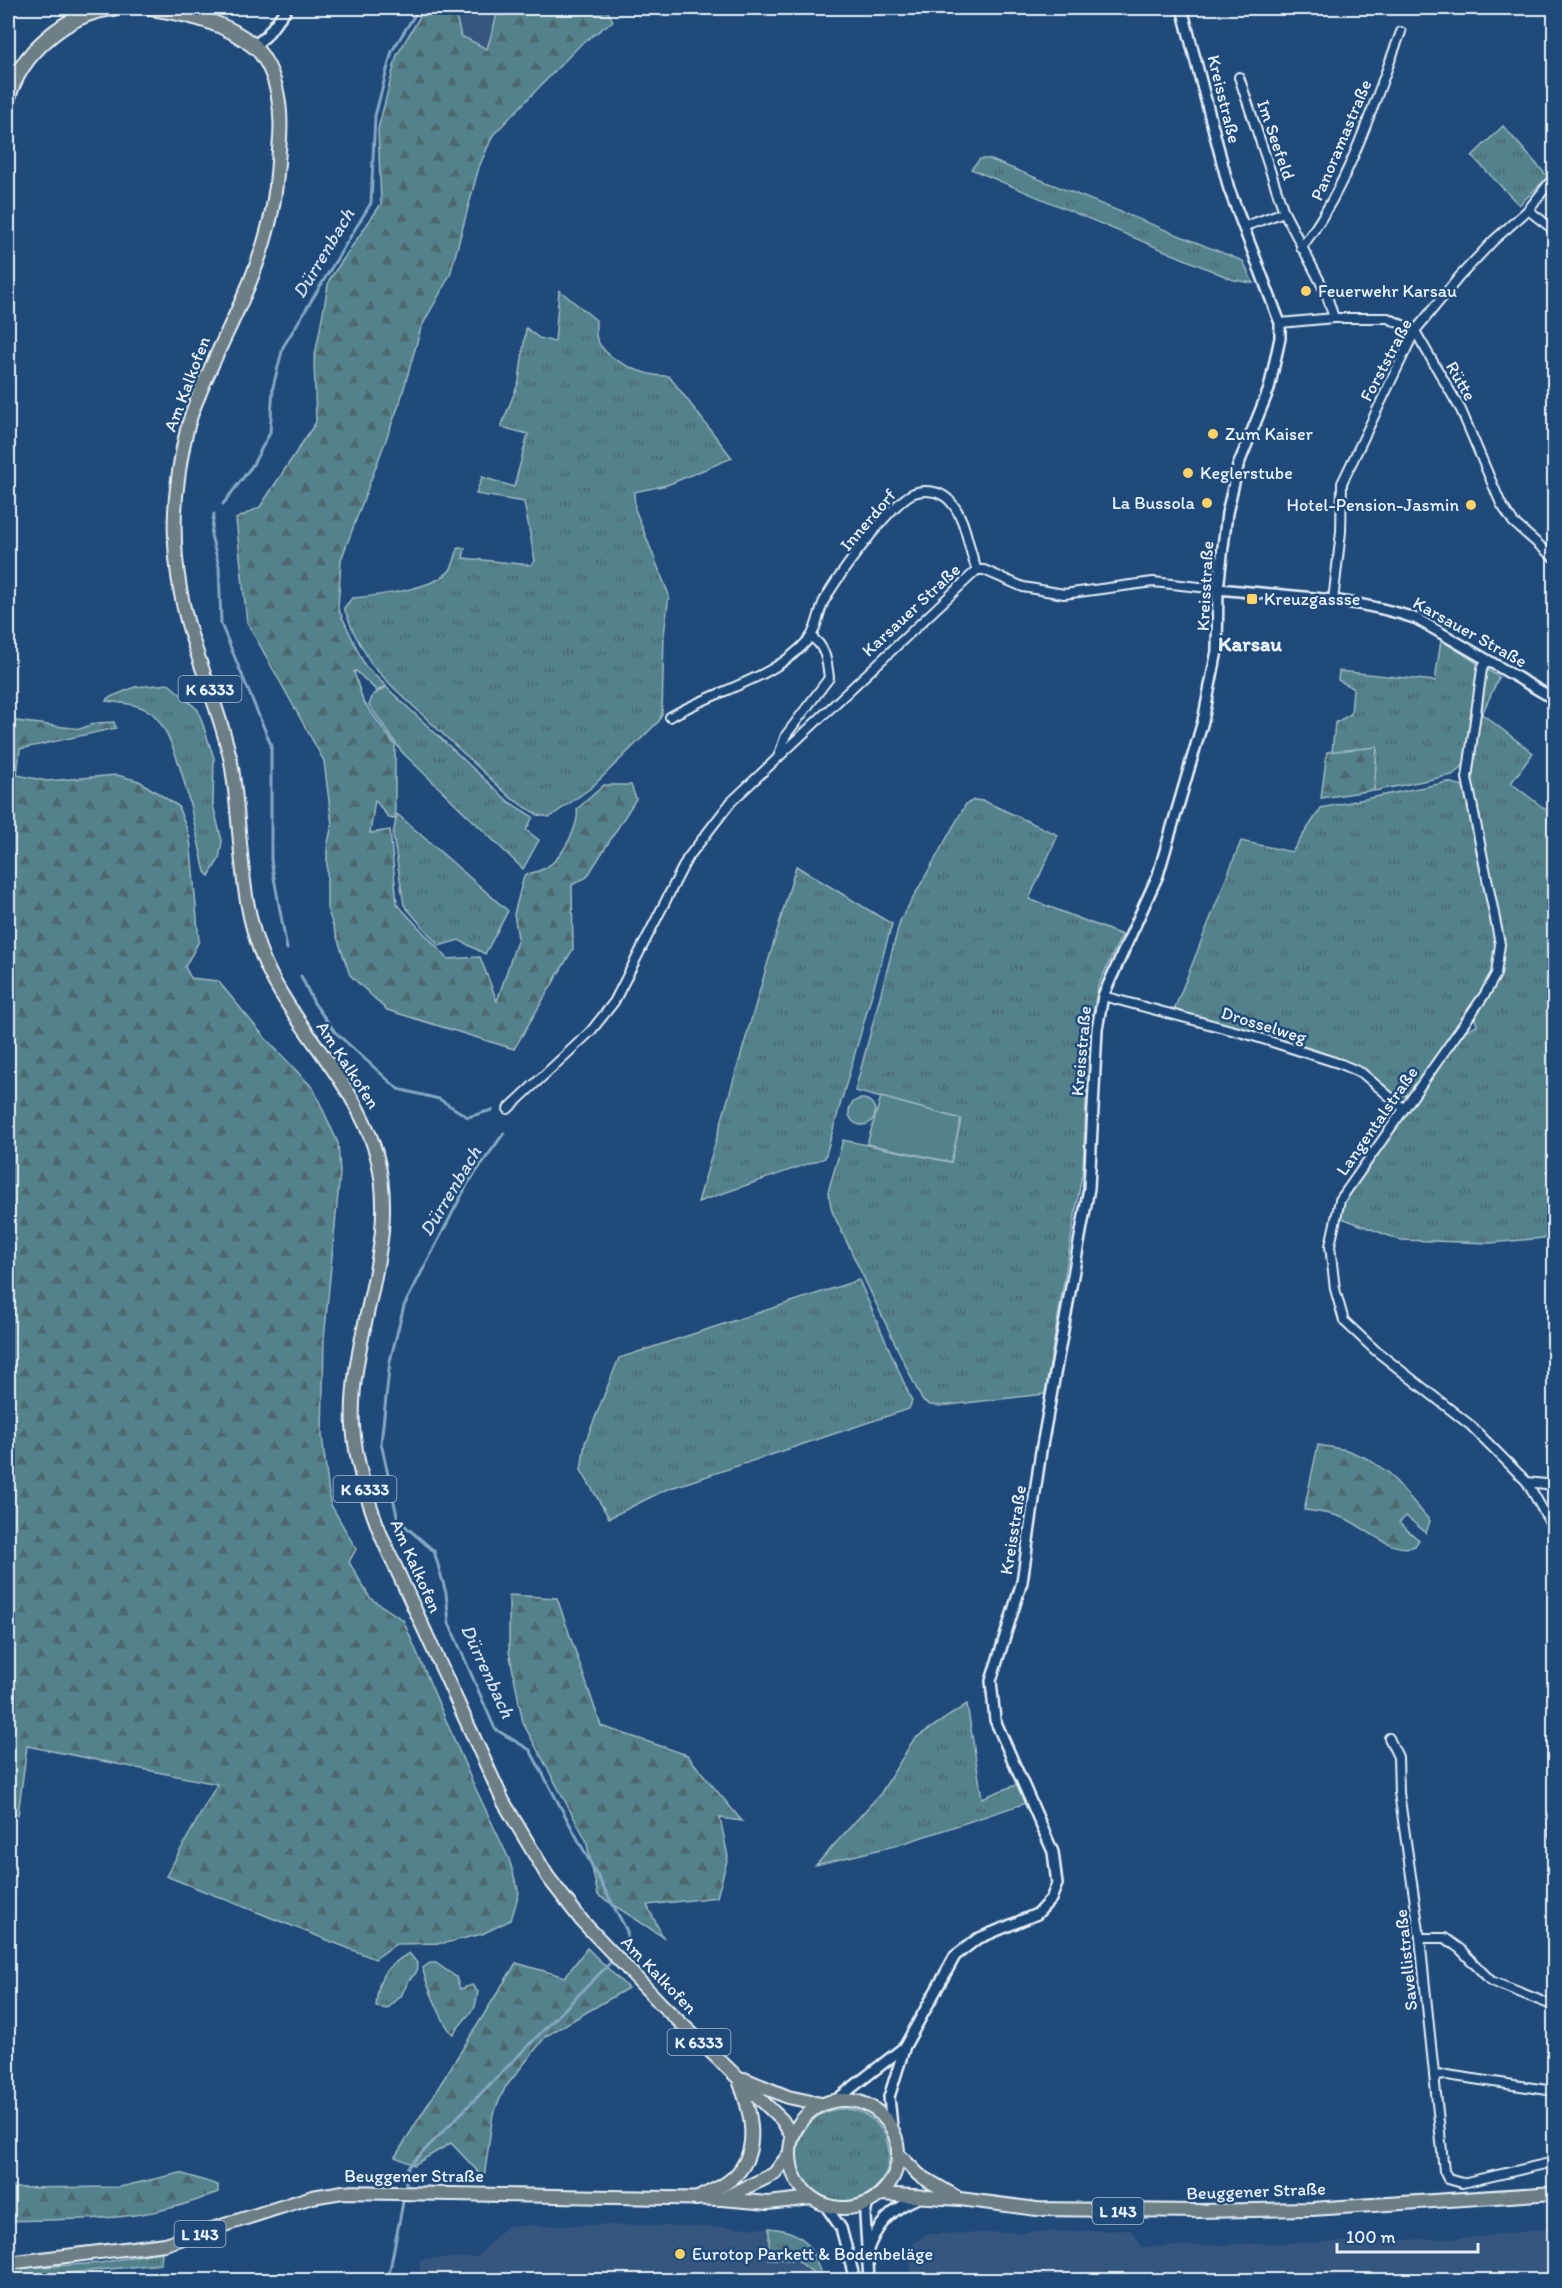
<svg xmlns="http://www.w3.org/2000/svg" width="1562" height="2288" viewBox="0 0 1562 2288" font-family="Itim,sans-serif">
  <defs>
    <pattern id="grass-tufts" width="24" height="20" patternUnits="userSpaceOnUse" patternTransform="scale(1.5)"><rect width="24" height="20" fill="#53828c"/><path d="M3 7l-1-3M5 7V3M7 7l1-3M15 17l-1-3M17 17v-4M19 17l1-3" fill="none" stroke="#4d686e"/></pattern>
    <pattern id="forest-firs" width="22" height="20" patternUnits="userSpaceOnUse" patternTransform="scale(1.5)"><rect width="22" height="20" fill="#53828c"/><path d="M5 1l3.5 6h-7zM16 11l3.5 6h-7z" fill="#4d686e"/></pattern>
  </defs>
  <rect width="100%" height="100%" fill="#1f4a7a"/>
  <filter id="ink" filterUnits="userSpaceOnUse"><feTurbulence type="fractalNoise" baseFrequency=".0167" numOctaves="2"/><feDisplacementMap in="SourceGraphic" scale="12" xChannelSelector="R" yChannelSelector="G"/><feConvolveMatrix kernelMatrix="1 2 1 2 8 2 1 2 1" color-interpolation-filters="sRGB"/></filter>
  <g filter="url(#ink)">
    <g fill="#36567f">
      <polygon points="454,8 499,8 487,49 461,36"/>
      <polygon points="610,2225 769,2228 770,2259 797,2260 812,2272 816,2280 419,2280 420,2259 477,2257 506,2226"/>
      <polygon points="1554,2228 1554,2280 911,2280 910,2247 926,2234 1131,2230 1142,2247 1469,2238"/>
    </g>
    <g fill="url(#grass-tufts)" stroke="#9ebac2" stroke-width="1.5">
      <polygon points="1503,126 1548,177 1519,205 1472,156"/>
      <polygon points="980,159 989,159 1243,261 1253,283 1234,280 971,169"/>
      <path d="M559,290l37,30c0,6 -1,14 1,19 9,22 49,38 72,37l63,82 -65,27 -33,7 1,17 34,86 -5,40 -2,79 -3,7 -68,67 -41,29 -12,-2 -27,-17 -116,-109 -23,-24 -18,-32 -10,-25 8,-10c23,-2 84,-9 98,-28 4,-6 6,-15 8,-22h7l-2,10 68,7 4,-4 -11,-59 -48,-8 6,-17 32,10 14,-53 -27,-7 18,-46 7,-53 13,10 16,4z"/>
      <polygon points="1441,640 1477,663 1478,668 1466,762 1461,768 1452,775 1374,791 1377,747 1332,752 1335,723 1351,714 1353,688 1338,680 1339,671 1435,681"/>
      <polygon points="1488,670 1499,677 1482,714 1533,753 1511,783 1554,816 1554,1237 1490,1243 1400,1240 1339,1217 1345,1200 1463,1032 1477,1025 1474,1016 1500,969 1471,783 1470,763 1484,672"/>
      <path d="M169,684l29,26 16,48 -1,47 9,36 -3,18 -10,17 -4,-4c-10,-41 -23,-127 -51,-157 -11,-11 -33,-12 -48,-14l2,-3 27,-11z"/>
      <polygon points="386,687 509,802 533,817 526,830 539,840 523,869 402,752 369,705 373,695"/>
      <polygon points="1448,782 1464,786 1496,936 1495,964 1488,984 1411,1094 1395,1098 1361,1068 1316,1050 1174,1010 1241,841 1292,852 1321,808"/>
      <polygon points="974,800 984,801 1058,835 1029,899 1122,935 1098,986 1086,1101 1083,1168 1045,1394 940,1406 930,1405 922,1400 832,1211 828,1192 843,1140 951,1162 961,1119 855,1091 900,921 966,804"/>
      <polygon points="397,814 508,911 485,954 459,940 439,946 404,905 393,835"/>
      <polygon points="796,866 892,924 825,1158 698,1202"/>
      <polygon points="859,1280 912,1401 909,1409 665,1490 609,1518 581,1470 585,1443 619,1358"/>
      <polygon points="967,1704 982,1798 1018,1784 1026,1803 898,1845 816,1865 881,1793 914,1739"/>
      <path d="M409,1953l8,10 -1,10 -7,7 -8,16 -14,13 -11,-2c2,-31 7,-38 33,-54z"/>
      <circle cx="843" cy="2155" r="46"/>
      <path d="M769,2228c41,4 40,19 55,52h-8l-4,-8 -15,-12 -28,-1z"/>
      <polygon points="158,2252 162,2252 161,2264 8,2279 8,2269 100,2263"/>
    </g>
    <g fill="url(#forest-firs)" stroke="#9ebac2" stroke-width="1.5">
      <path d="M425,8h29l7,28 26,13 12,-41h107l7,13 -32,23 -88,91 -14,32 -29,108 -29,53 -21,74 -59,158 -3,48 27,58 21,20 -9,5 -21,-20 -2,1 9,29 32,44v74l-6,-1 -14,-18 -5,33 20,-3 7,74 51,55 32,-2 17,44 21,-63 -4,-24 10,-38c7,-3 16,-5 23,-9 15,-9 33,-42 30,-58l27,-24h27l5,14 -49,78 -15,8 1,64 -59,100 -127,-39 -37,-35 -23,-67v-61l5,-22 -8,-64 -77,-139 -11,-103 24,-12 56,-85 -2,-61 15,-81 52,-76 -3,-75 19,-74z"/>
      <polygon points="8,720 80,729 96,723 114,722 116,728 20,749 17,775 47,781 117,775 139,781 178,806 190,838 199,941 185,967 191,978 218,981 266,1039 313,1088 338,1143 340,1173 324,1339 322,1435 330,1503 356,1549 349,1562 370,1598 403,1620 472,1781 509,1859 519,1893 511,1920 482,1934 445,1943 396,1944 375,1959 166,1876 217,1784 27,1746 18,1815 8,1813"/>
      <polygon points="1377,747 1374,790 1321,798 1327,752"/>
      <path d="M1318,1445l29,5 21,9 21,14 41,48 -4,12 -20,-17 -7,7 20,17 -4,6c-22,9 -49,-18 -69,-27 -14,-6 -27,-7 -42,-9z"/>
      <polygon points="509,1595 557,1598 601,1726 687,1755 742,1821 720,1818 728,1857 717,1897 647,1905 663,1937 598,1895 586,1840 523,1723 509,1651"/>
      <polygon points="587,1948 628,1988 546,2036 505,2088 493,2114 484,2178 451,2143 414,2165 395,2157 516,1963 565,1977"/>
      <path d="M430,1963h6l20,14 4,12 12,-4 6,7 -3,15 -22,27c-8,-5 -30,-57 -30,-66z"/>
      <path d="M180,2173l38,12v7c-74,32 -132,26 -210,29v-33l112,-1z"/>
    </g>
    <g fill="#53828c" stroke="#9ebac2" stroke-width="1.5">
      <polygon points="881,1097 961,1119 951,1162 867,1144"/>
      <circle cx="862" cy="1112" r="13"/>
    </g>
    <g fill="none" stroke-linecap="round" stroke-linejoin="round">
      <g stroke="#85a8c3" stroke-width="3">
        <polyline points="223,504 252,466 270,433 273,387 283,347 371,203 375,116 392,51 419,8"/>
        <polyline points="214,514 211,535 219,566 221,624 271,745 271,861 287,949"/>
        <polyline points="301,976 314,1003 335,1032 398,1089 439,1099 468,1117 492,1110"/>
        <polyline points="504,1133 468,1183 404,1306 390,1361 381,1443 398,1520 434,1551 446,1593 449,1623 495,1729 530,1750 627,1931 628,1948 620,1954"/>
        <polyline points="405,2190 408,2167 615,1958"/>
        <polyline points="388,2280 404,2197"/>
      </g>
      <g stroke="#e8f1f8" stroke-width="12">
        <g id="minor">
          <polyline points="1239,77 1284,212 1326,293 1334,318"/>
          <polyline points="1528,210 1554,230"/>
          <polyline points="1243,227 1284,212"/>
          <path d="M1301,248c49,-63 71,-142 100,-216"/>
          <polyline points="1280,323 1334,318 1388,318 1415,331 1461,410 1501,504 1513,522 1554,558"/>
          <polyline points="1333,601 1341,532 1342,483 1415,331 1459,277 1494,240 1528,210 1554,177"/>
          <polyline points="1487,660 1482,669 1467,778 1500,944 1496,974 1485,994 1340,1200 1330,1246 1335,1289 1344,1321 1375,1350 1470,1425 1527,1482 1554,1530"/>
          <path d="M670,717c45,-27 104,-37 139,-78 8,-9 9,-26 15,-38 13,-23 67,-99 90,-108 11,-4 25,-2 34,6 19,18 19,48 29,71"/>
          <path d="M778,757l8,-22 43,-57c-2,-16 -3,-32 -18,-41"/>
          <polyline points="1103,996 1250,1035 1341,1064 1362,1073 1403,1108"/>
          <polyline points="508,1109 591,1031 614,1002 687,859 731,802 977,570 984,570 1023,587 1064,594 1153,582 1218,589"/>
          <polyline points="1527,1482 1554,1485"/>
          <polyline points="1389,1738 1398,1757 1399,1793 1420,1938 1444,2171 1448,2179 1462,2183 1554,2162"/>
          <polyline points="1554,1813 1554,1835"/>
          <polyline points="1420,1938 1445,1938 1460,1949 1491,1981 1554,2006"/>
          <polyline points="1434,2076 1447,2075 1554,2091"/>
        </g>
      </g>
      <g stroke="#e8f1f8" stroke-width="14">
        <g id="tertiary">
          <polyline points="254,46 266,36 287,8"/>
          <path d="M1218,589c66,7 136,8 199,30l137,80"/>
          <polyline points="836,2100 903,2048"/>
          <polyline points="892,2126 889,2097 905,2046 955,1956 977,1939 1037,1914 1051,1899 1057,1884 1053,1852 995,1720 991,1681 1022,1582 1041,1451 1089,1188 1097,1029 1103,996 1158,875 1203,721 1217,651 1218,589 1227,513 1238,466 1269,389 1280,338 1280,323 1229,189 1182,8"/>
          <polyline points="868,2202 865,2215 869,2280"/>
          <polyline points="825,2205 841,2228 855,2280"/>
          <path d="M866,2256c8,-29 26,-49 55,-59"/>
        </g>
      </g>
      <g stroke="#e8f1f8" stroke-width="16">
        <g id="primary">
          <path d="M254,46c26,27 29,69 25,104 -2,26 -4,53 -11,78 -16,64 -52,120 -75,182 -8,22 -12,46 -15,69 -8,57 -1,116 18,171 12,37 27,73 35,112 12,68 6,138 34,201 30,67 90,118 111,190 26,92 -28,181 -23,273 3,40 15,77 30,114l120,261 45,76 34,44 81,85 119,114 10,16"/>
          <polyline points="744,2079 788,2097 821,2104"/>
          <circle cx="844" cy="2154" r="54"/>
          <polyline points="899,2155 919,2175 956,2197"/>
          <polyline points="881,2194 960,2199 1037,2209 1199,2211 1312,2209 1554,2193"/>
          <path d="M696,2199c11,-6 24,-11 33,-18 33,-25 23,-66 11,-98"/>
          <polyline points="722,2199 774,2174 789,2154"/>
          <polyline points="8,2263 165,2244 312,2197 343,2192 722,2199 768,2203 812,2198"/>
        </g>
      </g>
      <g stroke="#e8f1f8" stroke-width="18">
        <g id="motorway">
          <path d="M152,8c37,6 73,14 102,38"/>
          <path d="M8,98c12,-44 58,-85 105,-90"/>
        </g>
      </g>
      <use href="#minor" stroke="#1f4a7a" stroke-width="8"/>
      <use href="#tertiary" stroke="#1f4a7a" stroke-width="9"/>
      <use href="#primary" stroke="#6d7e84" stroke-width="12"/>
      <use href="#motorway" stroke="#6d7e84" stroke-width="14"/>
    </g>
  </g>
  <g fill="#ffd166" stroke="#1f4a7a" stroke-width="2">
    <circle cx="1306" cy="291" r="6"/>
    <circle cx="1213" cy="434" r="6"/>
    <circle cx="1188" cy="473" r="6"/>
    <circle cx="1207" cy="503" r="6"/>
    <circle cx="1471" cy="505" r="6"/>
    <rect x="1246" y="593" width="12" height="12" rx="3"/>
    <circle cx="680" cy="2254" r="6"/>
  </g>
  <g text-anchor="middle" stroke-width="5" stroke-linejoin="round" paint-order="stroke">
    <g fill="#1f4a7a" stroke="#acbfd2" stroke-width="1.5">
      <rect x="178.5" y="676" width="63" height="26" rx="4.5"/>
      <rect x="333.5" y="1476" width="63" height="26" rx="4.5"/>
      <rect x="667.5" y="2029" width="63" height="26" rx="4.5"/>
      <rect x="1092.5" y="2198" width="51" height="26" rx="4.5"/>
      <rect x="174.5" y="2221" width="51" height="26" rx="4.5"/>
    </g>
    <g font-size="16" font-weight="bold" fill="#e8f1f8">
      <text x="210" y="695">K 6333</text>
      <text x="365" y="1495">K 6333</text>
      <text x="699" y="2048">K 6333</text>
      <text x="1118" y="2217">L 143</text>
      <text x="200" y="2240">L 143</text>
    </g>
    <g font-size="18" fill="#e8f1f8" stroke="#1f4a7a">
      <text transform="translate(1224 99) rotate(76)" y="6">Kreisstraße</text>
      <text transform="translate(1276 140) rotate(71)" y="6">Im Seefeld</text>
      <text transform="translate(1341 140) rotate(-67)" y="6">Panoramastraße</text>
      <text transform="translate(1386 360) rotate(-62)" y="6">Forststraße</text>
      <text transform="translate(1461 381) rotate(60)" y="6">Rütte</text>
      <text transform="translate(187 384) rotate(-69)" y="6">Am Kalkofen</text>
      <text transform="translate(868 520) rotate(-49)" y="6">Innerdorf</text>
      <text transform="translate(1205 586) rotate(-87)" y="6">Kreisstraße</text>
      <text transform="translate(911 610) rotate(-43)" y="6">Karsauer Straße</text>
      <text transform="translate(1470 632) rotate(29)" y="6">Karsauer Straße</text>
      <text transform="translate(1264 1025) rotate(17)" y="6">Drosselweg</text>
      <text transform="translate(1081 1051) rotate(-85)" y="6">Kreisstraße</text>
      <text transform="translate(348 1065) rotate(57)" y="6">Am Kalkofen</text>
      <text transform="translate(1377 1121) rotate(-55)" y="6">Langentalstraße</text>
      <text transform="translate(1013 1530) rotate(-81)" y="6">Kreisstraße</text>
      <text transform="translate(416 1566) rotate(66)" y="6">Am Kalkofen</text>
      <text transform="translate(1406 1960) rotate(-96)" y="6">Savellistraße</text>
      <text transform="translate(659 1975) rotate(46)" y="6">Am Kalkofen</text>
      <text x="414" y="2182">Beuggener Straße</text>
      <text transform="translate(1256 2191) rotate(-2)" y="6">Beuggener Straße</text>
    </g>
    <g font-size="18" fill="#e8f1f8" stroke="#1f4a7a" text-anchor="start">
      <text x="1318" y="297">Feuerwehr Karsau</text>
      <text x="1225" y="440">Zum Kaiser</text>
      <text x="1200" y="479">Keglerstube</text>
      <text x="1195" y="509" text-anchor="end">La Bussola</text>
      <text x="1459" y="511" text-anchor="end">Hotel-Pension-Jasmin</text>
      <text x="1264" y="605">Kreuzgassse</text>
      <text x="692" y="2260">Eurotop Parkett &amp; Bodenbeläge</text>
    </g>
    <g font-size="20" font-style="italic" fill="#cfdfeb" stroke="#1f4a7a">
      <text transform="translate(323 253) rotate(-59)" y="7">Dürrenbach</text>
      <text transform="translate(450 1191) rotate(-59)" y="7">Dürrenbach</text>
      <text transform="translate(488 1671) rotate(65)" y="7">Dürrenbach</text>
    </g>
    <g font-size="21" font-weight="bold" fill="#e8f1f8" stroke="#1f4a7a">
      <text x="1250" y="651">Karsau</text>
    </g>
  </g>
  <rect width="1562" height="2288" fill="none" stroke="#1f4a7a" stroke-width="30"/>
  <rect x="15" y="15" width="1532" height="2258" fill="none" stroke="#e8f1f8" stroke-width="2" filter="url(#ink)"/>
  <path d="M1337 2243v9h141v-9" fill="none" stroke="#e8f1f8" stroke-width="3"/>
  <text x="1346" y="2243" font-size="18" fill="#e8f1f8" stroke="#1f4a7a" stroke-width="4.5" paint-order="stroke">100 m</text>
</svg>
